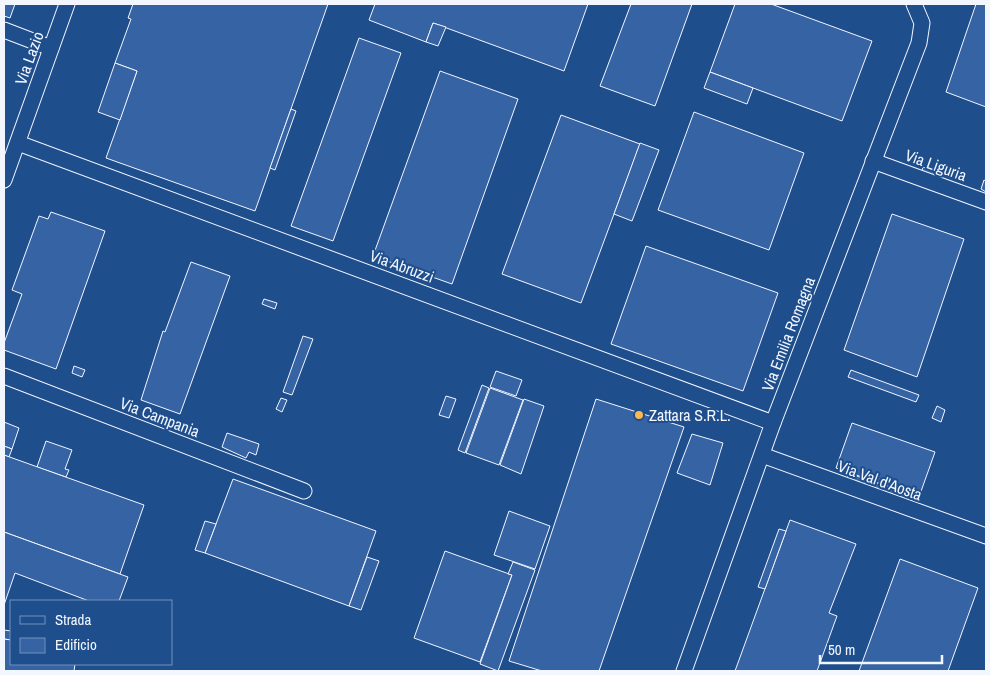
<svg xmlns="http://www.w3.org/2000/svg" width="990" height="675" viewBox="0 0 990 675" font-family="'Archivo Narrow',sans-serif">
  <rect width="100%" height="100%" fill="#1f4e8c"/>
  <g fill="#3563a3" stroke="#f2f6ff">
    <polygon points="4,4 15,4 10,18 4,16"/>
    <polygon points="133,4 328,4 255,211 106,158 137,71 115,63 131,19 128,18"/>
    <polygon points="375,4 588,4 564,71 433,23 426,42 369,20"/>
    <polygon points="631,4 692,4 655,106 600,86"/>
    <polygon points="735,4 771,4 872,41 842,121 710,72"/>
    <polygon points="976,4 986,4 986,107 946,92"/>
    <polygon points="433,23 446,27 438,46 426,42"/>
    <polygon points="359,38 401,53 333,241 291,226"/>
    <polygon points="115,63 137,71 120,120 98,112"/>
    <polygon points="440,71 518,99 452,284 373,256"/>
    <polygon points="710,72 753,88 747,104 704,88"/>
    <polygon points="291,109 296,111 275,170 270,168"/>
    <polygon points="694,112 804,153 769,250 658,210"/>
    <polygon points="561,115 640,144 581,303 502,274"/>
    <polygon points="640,143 659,150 632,221 614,214"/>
    <polygon points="923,167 940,173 938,179 921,174"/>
    <polygon points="984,180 986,181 986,192 981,189"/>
    <polygon points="51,212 105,231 56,369 4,350 4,343 22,294 12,290 39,216 48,219"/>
    <polygon points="892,214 964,239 917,377 844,350"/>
    <polygon points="646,246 778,293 743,391 611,344"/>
    <polygon points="191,262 230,276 180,414 141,400 163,331 165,332"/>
    <polygon points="264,299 277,303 275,309 262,304"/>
    <polygon points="303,336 313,339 292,395 283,392"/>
    <polygon points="74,366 85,370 82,377 72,373"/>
    <polygon points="851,370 919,395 916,402 848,377"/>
    <polygon points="496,371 522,380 516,396 490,387"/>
    <polygon points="482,385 489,388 465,453 458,450"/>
    <polygon points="490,388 523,400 499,465 466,453"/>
    <polygon points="446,396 456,399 449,418 439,415"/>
    <polygon points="281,398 287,400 282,412 276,409"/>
    <polygon points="524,399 544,406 521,474 500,465"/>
    <polygon points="596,399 684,427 599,671 542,671 509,661"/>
    <polygon points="937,406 945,410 941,422 932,418"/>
    <polygon points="4,422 19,428 12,449 4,446"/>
    <polygon points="852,423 935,452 919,497 836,468"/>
    <polygon points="227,433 259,444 256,455 249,452 246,458 222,447"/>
    <polygon points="692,434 723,443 710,485 677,473"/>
    <polygon points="46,441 72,450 65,469 69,470 66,477 37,467"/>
    <polygon points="4,446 12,449 9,457 4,455"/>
    <polygon points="4,455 144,505 120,574 4,532"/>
    <polygon points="848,473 906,493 903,502 846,481"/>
    <polygon points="233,479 376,531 349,606 205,553"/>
    <polygon points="509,511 550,526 535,569 494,555"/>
    <polygon points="790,520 856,544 829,613 837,616 817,671 735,671"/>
    <polygon points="205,521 216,524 205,553 195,550"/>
    <polygon points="779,529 786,531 765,589 758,587"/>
    <polygon points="4,532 128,577 119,601 89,601 15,573 4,605"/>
    <polygon points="445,551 512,575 480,662 414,638"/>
    <polygon points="367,557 379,561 361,610 349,606"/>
    <polygon points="900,559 978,588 948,671 859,671"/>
    <polygon points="513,562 535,570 498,671 480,664 512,575 508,574"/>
    <polygon points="4,630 11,631 11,640 4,639"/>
    <polygon points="4,639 11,640 11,664 75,664 74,671 4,671"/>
  </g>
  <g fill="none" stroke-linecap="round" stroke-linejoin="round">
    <g stroke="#f2f6ff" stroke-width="17">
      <g id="street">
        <polyline points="4,30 51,48"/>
        <polyline points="18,143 773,423"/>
        <polyline points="873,161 986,202"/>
        <polyline points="4,180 67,4"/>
        <polyline points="4,376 304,491"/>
        <polyline points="762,455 986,536"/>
        <polyline points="684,671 773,423 919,43 922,23 914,4"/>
      </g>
    </g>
    <use href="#street" stroke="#1f4e8c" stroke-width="15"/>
  </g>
  <circle fill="#ffb74d" stroke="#1f4e8c" stroke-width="2" cx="639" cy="415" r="5"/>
  <g text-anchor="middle" stroke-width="4" stroke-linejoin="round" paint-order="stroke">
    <g font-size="16" fill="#f2f6ff" stroke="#1f4e8c">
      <text transform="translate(29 58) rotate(-70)" y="6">Via Lazio</text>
      <text transform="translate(936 165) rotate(20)" y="6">Via Liguria</text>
      <text transform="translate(402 266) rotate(20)" y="6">Via Abruzzi</text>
      <text transform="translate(788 334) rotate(-69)" y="6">Via Emilia Romagna</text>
      <text transform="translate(160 417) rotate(21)" y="6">Via Campania</text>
      <text transform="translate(880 480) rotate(20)" y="6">Via Val d'Aosta</text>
    </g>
    <g font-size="16" fill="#f2f6ff" stroke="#1f4e8c" text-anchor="start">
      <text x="649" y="421">Zattara S.R.L.</text>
    </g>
  </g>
  <rect width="990" height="675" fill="none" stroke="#f2f6ff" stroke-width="10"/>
  <rect x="10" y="600" width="162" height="65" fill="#1f4e8c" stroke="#7391ba"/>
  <rect x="20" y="616" width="25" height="8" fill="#1f4e8c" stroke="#7391ba"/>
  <text x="55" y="625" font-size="15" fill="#f2f6ff">Strada</text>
  <rect x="20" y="638" width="25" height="15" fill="#3563a3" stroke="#7391ba"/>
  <text x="55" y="650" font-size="15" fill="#f2f6ff">Edificio</text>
  <path d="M820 655v8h122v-8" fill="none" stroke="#f2f6ff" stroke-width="2.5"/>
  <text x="828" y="655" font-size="15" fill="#f2f6ff" stroke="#1f4e8c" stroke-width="4" paint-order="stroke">50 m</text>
</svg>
